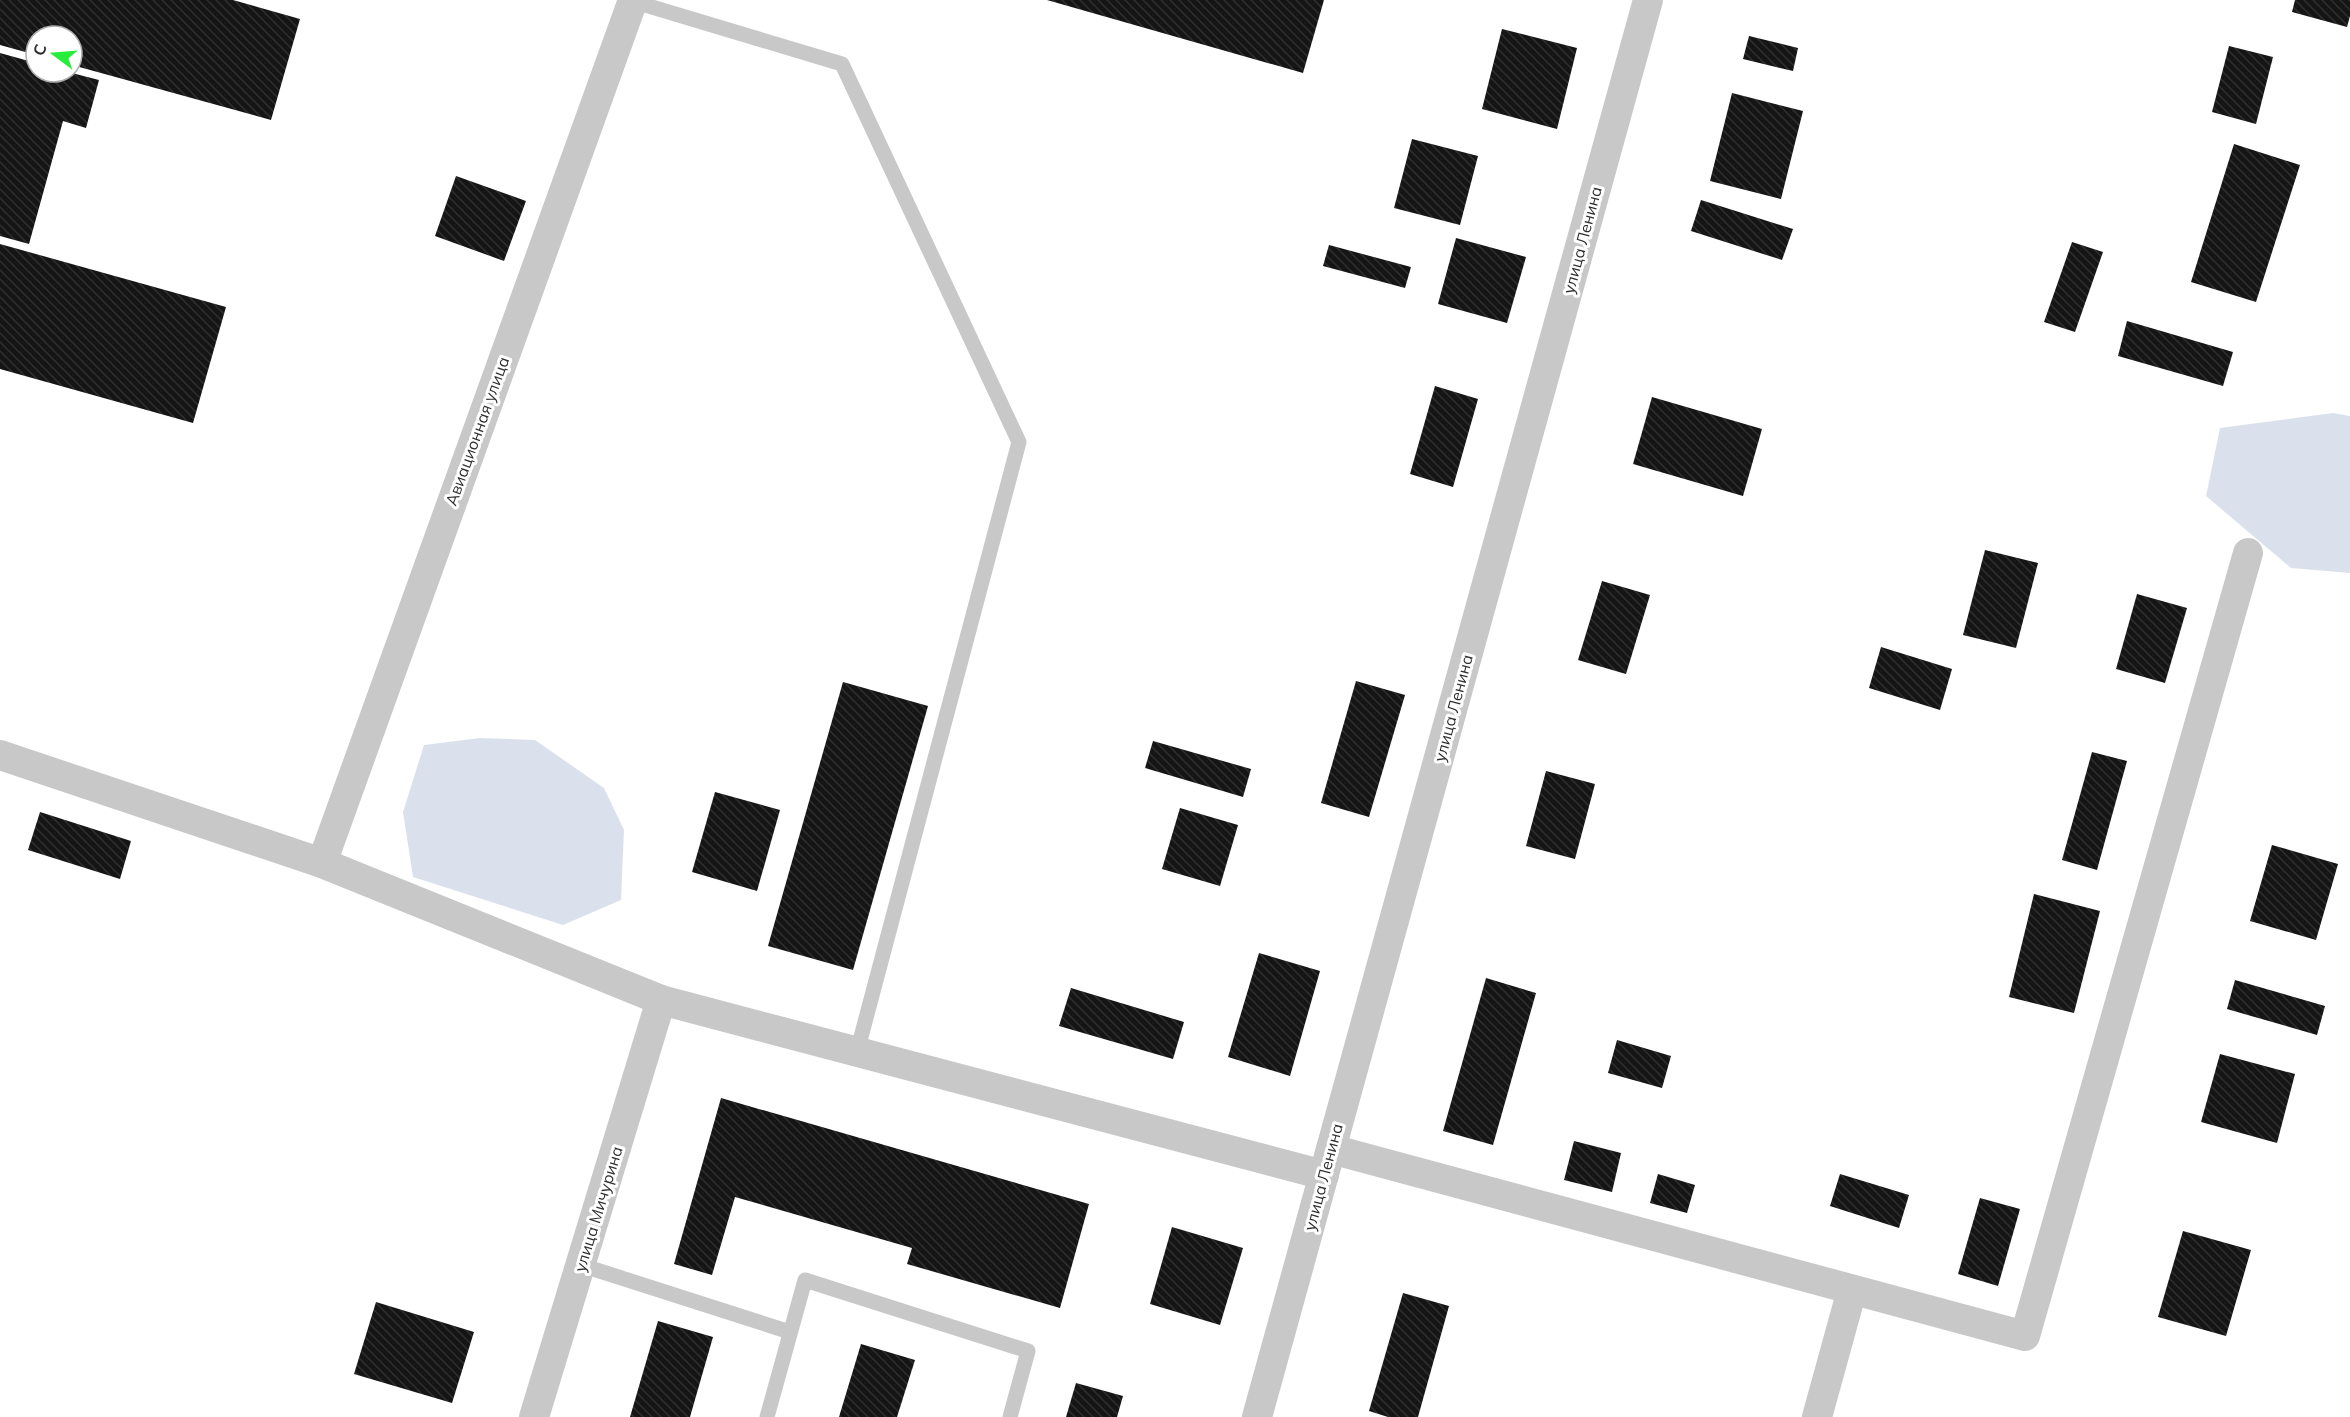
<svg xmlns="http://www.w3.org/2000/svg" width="2350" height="1417" viewBox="0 0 2350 1417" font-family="Mulish,sans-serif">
  <defs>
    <pattern id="building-back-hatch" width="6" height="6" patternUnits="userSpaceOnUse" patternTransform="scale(1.5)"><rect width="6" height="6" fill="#151515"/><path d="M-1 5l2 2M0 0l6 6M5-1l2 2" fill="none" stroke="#2f2f2f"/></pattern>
  </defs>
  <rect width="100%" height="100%" fill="#fff"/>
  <g fill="#dbe1ec">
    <polygon points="2333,413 2350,416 2350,573 2291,568 2206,496 2220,428"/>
    <polygon points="480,738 535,740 604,788 624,830 621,900 563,925 413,877 403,812 424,745"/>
  </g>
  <g fill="url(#building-back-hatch)">
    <polygon points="0,0 233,0 300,19 271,120 72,65 72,36 36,36 36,55 0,45"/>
    <polygon points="1047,0 1324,0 1303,73"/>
    <polygon points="2295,0 2350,0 2350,16 2347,27 2292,12"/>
    <polygon points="1502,29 1577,48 1557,129 1482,109"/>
    <polygon points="1749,36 1798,48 1793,71 1743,59"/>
    <polygon points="2229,46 2273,57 2256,124 2212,112"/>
    <polygon points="0,53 36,63 36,72 68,72 99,80 86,128 63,121 29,244 0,236"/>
    <polygon points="1732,93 1803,111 1781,199 1710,181"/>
    <polygon points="1412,139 1478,156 1460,225 1394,208"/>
    <polygon points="2234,144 2300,165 2256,302 2191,282"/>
    <polygon points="456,176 526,201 504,261 435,236"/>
    <polygon points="1701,200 1793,229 1782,260 1691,231"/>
    <polygon points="1456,238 1526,257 1507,323 1438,304"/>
    <polygon points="2072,242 2103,252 2075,332 2044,322"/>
    <polygon points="0,244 226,307 193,423 0,369"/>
    <polygon points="1329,245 1411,267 1405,288 1323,266"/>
    <polygon points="2127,321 2233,352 2223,386 2118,356"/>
    <polygon points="1435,386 1478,399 1453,487 1410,474"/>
    <polygon points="1652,397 1762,429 1743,496 1633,464"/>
    <polygon points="1985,550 2038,563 2016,648 1963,635"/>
    <polygon points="1602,581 1650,595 1626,674 1578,660"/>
    <polygon points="2137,594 2187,608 2165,683 2116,669"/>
    <polygon points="1881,647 1952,669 1940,710 1869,688"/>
    <polygon points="1356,681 1405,695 1369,817 1321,803"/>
    <polygon points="843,682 928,706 853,970 768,946"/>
    <polygon points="1153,741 1251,769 1243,797 1145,768"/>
    <polygon points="2092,752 2127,761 2097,870 2062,860"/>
    <polygon points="1546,771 1595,784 1575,859 1526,846"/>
    <polygon points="715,792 780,810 757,891 692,872"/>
    <polygon points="1180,808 1238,825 1220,886 1162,869"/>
    <polygon points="40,812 131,841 120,879 28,850"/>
    <polygon points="2272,845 2338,864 2316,940 2250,921"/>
    <polygon points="2034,894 2100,911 2074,1013 2009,997"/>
    <polygon points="1259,953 1320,971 1290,1076 1228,1057"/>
    <polygon points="1486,978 1536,993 1493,1145 1443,1131"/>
    <polygon points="2235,980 2325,1006 2317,1035 2227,1009"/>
    <polygon points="1071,988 1184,1022 1173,1059 1059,1026"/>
    <polygon points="1617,1040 1671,1056 1662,1088 1608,1073"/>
    <polygon points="2220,1054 2295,1074 2277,1143 2201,1122"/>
    <polygon points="721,1098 1089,1204 1060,1308 907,1264 912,1248 735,1197 712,1275 674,1264"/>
    <polygon points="1574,1141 1621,1153 1612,1192 1564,1180"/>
    <polygon points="1658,1174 1695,1185 1687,1213 1650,1203"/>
    <polygon points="1840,1174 1909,1195 1899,1228 1830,1206"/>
    <polygon points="1980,1198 2020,1209 1998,1286 1958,1274"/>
    <polygon points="1172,1227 1243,1248 1220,1325 1150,1304"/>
    <polygon points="2183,1231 2251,1250 2226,1336 2158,1317"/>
    <polygon points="1403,1293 1449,1306 1418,1417 1388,1417 1369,1411"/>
    <polygon points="376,1302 474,1332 452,1403 354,1374"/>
    <polygon points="658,1321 713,1337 690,1417 630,1417"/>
    <polygon points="861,1344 915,1360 897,1417 839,1417"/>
    <polygon points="1076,1383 1123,1396 1117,1417 1066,1417"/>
  </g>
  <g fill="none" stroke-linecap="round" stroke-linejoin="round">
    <g stroke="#c8c8c8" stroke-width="15">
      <polyline points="632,1 842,64 1019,442 857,1052"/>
      <polyline points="581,1265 790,1332"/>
      <polyline points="767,1417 805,1280 1028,1351 1010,1417"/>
    </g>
    <g stroke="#c8c8c8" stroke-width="30">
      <polyline points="0,755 322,863 661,1000 1324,1175"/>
      <polyline points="322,863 633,0"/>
      <polyline points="1331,1149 2025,1336 2248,553"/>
      <polyline points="534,1417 661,1000"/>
      <polyline points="1257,1417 1648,0"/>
      <polyline points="1817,1417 1852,1290"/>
    </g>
  </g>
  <g text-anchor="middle" stroke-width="6" stroke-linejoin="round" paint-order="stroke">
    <g font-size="16" fill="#2e2e2e" stroke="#fff">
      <text transform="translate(1582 240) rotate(-75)" y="6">улица Ленина</text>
      <text transform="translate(477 431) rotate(-70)" y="6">Авиационная улица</text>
      <text transform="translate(1453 708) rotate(-75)" y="6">улица Ленина</text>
      <text transform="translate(1323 1177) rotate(-75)" y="6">улица Ленина</text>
      <text transform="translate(598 1209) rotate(-73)" y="6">улица Мичурина</text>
    </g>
  </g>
  <g transform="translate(54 54) rotate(286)"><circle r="28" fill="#ffffff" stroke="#ababab" stroke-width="1.5"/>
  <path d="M0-4.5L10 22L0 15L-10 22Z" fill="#27ed3b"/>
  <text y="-9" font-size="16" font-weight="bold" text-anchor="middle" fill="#2e2e2e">С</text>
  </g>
</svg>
